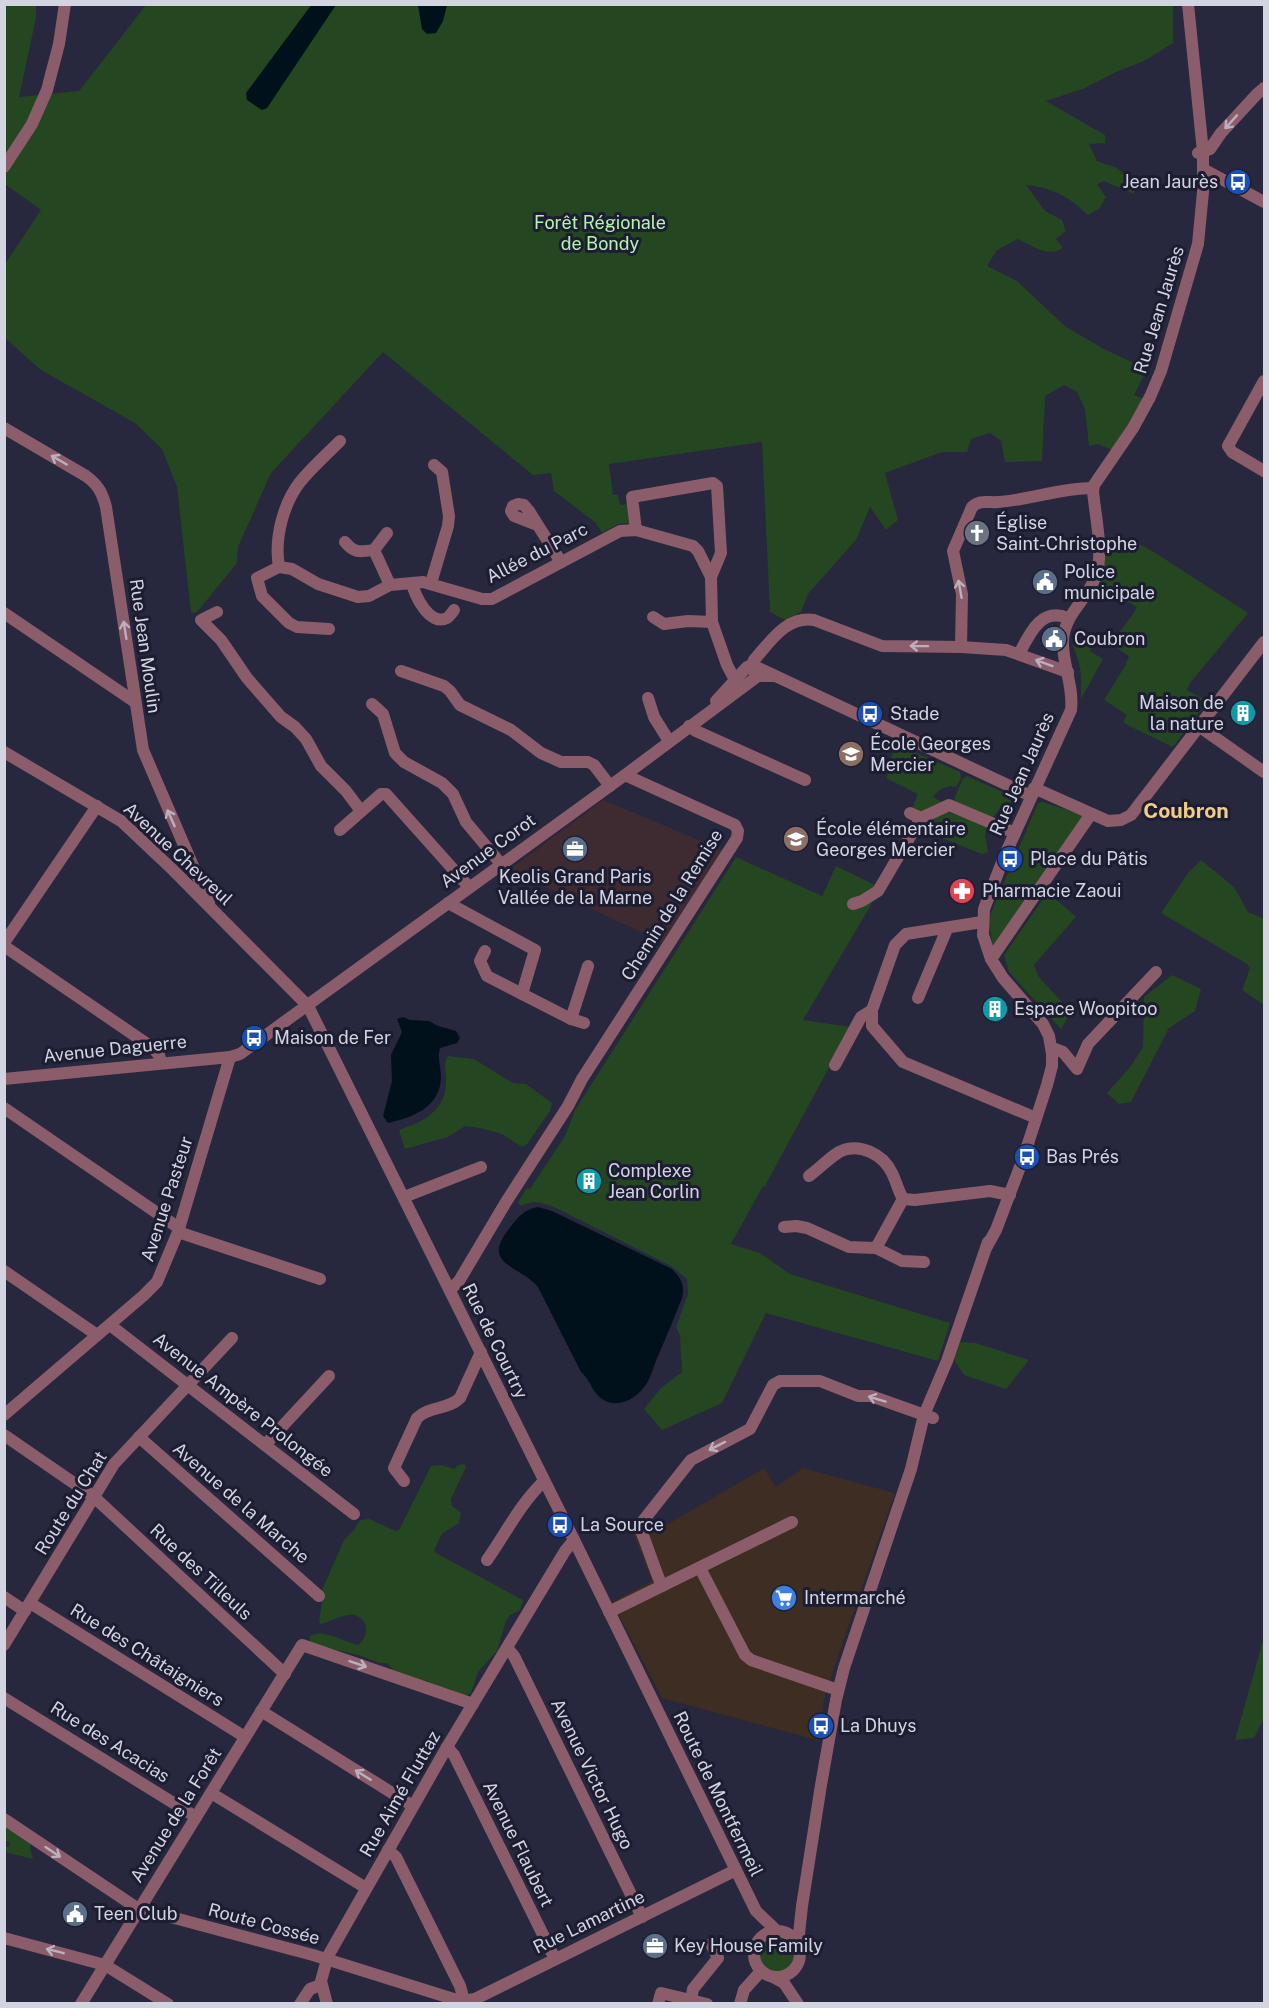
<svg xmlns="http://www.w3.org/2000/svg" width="1269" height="2008" viewBox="0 0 1269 2008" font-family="'Public Sans',sans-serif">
  <rect width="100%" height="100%" fill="#27273d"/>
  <polygon fill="#3d2d22" points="764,1468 776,1487 803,1468 895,1493 834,1668 823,1704 820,1741 662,1698 612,1602 652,1581 632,1530 668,1524"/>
  <polygon fill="#3e2b31" points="603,800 723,850 664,943 509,870"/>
  <g fill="#244621">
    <path d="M5,5h31v13l-17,79 60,-6 67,-86h1027v38l-29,18 -28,11 -31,16 -39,13 59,34v8l-16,1 8,17 20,7 17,15v11l-30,-13 -7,3 9,13 -7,12 -11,6c-20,-19 -35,-27 -62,-30l19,26 17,9 4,11 -10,8 7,9c-15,10 -31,-2 -45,-9l-21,11 -10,16 30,15 49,46 38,22 43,20 -13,26 10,4 -32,51 -14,-6 -9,2 -4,-37 -8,-17 -13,-7 -19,11 -3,65 -37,1 -4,-21 -11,-8 -19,6 -4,13h-25l-57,21 13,47 -12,10 -16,-23 -14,33 -48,54 -7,18 -16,8 -15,-8 -8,-170 -153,22 4,31h5l2,10 7,-1 4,19 -13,1 -16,9 -6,-10 -42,-32 -3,-18 -18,2 -150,-123 -112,121 -33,74 -1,16 -40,49 -6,1 -14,-126 -15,-38 -27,-26 -94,-53 -36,-32v-74l36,-54 -36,-26z"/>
    <path d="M1114,543l14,5 2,-5 9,1 15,8 94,61 -58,70 -3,7 20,11 -34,46 -44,-21 -6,-4 4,-7 -23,-15 21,-34 4,-10 -12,-8 1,-3 -3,-1 2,-4 -2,-1c7,-12 16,-20 22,-32l-25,-14 -9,2 -9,-6 10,-45z"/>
    <path d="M1072,636l19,12 -1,3 13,8 -22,40c0,-13 1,-27 -3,-39 -3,-9 -6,-14 -6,-24z"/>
    <path d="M895,747l5,3 3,-3 57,25 1,6 -5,9c-10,-2 -17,2 -23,10l11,6 -22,12 -11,-4 7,-17 -32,-16 9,-18 -4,-2z"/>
    <polygon points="967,776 1009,795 1013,806 1009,804 1001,807 990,821 957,802 954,799 963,779"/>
    <polygon points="1043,802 1086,816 993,947 989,924 991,913 1038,803"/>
    <polygon points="947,812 988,825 985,835 988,852 982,854 917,828 923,819"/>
    <path d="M736,857l86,39 14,-30 39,19 -4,20 -68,115 48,7 -85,157 1,3 -4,-1 -32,58 29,9 30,21 160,49 -12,38 -172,-48 -44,90 -60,27 -18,-21 17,-21 21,-16 -2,-36 -4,-9 12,-33 -1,-15 -16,-13 -113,-57c-14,-6 -23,-10 -37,-3l-3,-4 9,-14 3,1 35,-53 10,-26z"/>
    <polygon points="1201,860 1234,887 1248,912 1264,919 1264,1005 1242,990 1250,968 1247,964 1161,913 1188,873"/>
    <polygon points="1048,892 1076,917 1034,965 1039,977 1071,1012 1061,1029 1009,972 1004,955"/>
    <polygon points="1172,975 1201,989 1195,1011 1169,1028 1131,1102 1119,1104 1107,1093 1131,1066 1143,1047 1144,997"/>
    <path d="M448,1056l26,3 39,24 13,1 26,19 -2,8 -23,33 -5,3 -20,-13 -22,-6 -15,-2 -17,11 -43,12 -6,-19c26,-9 48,-20 47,-51 0,-9 -3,-15 2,-23z"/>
    <polygon points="960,1342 976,1343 1029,1360 1006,1389 964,1375 954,1360"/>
    <path d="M464,1464l2,3 -15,32c0,10 5,8 10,14l-2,10 -17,11 -8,16 2,3 87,47 -3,10 -10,5 -4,6 -9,30 -19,21 -7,21 -6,3h-7l-6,-6 -21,-6 -3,-3 -11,-1 -21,-7 -9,-10h-7l-22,-8 -48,-11v-8c14,-8 33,6 48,9 11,-8 12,-26 -4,-30 -10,-2 -23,7 -33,9l-2,-2 3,-21v-11l22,-50 10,-10 6,-10 9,-1 27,12 3,-1 32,-64 11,-1 12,4 4,-4z"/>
    <polygon points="1264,1637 1264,1718 1254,1738 1235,1740"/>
    <polygon points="4,1824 32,1843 30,1847 33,1859 5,1852 5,1846 9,1847 10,1842 5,1841"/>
    <circle cx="777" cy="1954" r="18"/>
  </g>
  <g fill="#01111b">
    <polygon points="312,4 336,5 267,108 262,110 247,100 246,93"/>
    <polygon points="418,5 447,5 443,21 436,33 427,34 422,29"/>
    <path d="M403,1017l7,3 19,1 9,5 18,5 4,7 -3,5 -17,5c-3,10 1,19 1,29 -1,31 -28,40 -53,46l-5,-7 9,-35 -1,-26 11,-23 -5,-13z"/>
    <path d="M538,1207l14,4 120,58c9,9 13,16 10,29 -8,20 -16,40 -25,60 -3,8 -6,18 -10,25 -8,13 -24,24 -39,19 -16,-6 -16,-21 -27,-30l-43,-85c-17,-21 -58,-22 -29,-58 9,-12 14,-19 29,-22z"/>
  </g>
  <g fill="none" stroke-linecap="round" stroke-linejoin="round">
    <g stroke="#8b5d6b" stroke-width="12">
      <polyline points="1198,153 1210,149 1221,133 1257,94 1264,88"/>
      <polyline points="4,167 32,124 47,90 59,44 65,4"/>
      <polyline points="1203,169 1264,202"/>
      <polyline points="1264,381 1228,446 1232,452 1264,471"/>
      <path d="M4,428l82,48c12,9 16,16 20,31l37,243 66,153"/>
      <polyline points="537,525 514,516 511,511 513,506 518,504 524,505 529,511 561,562"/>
      <polyline points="636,530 632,497 713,483 717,486 721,553 711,577"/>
      <path d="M345,542c9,11 14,10 29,8l13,-17"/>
      <polyline points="374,550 390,585"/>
      <path d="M279,567c-5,-28 4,-63 21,-85 12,-15 27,-28 40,-41"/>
      <path d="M412,583c2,12 18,44 35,35 3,-2 5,-5 7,-8"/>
      <polyline points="431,583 448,526 449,516 442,472 434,465"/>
      <polyline points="217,612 201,620 221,640 247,678 281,717 295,727 306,739 321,766 346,791 361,811"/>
      <polyline points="4,613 135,702"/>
      <polyline points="653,617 664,624 688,621 712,622"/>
      <polyline points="329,629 297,627 289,623 262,596 257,578 279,567 292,569 318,584 358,597 369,596 390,585 423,582 482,599 492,599 620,531 636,530 693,546 698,551 711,577 712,622 727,665 735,680"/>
      <path d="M961,647l1,-53 -9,-43 19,-44c8,-8 16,-4 26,-5 32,-2 62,-14 95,-14"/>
      <path d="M1019,654c11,-21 22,-47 49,-36"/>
      <polyline points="401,671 444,686 450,691 460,705 511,730 541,753 561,762 588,762 594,765 610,786"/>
      <path d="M754,672l-2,-7 2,-5c17,-19 32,-44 60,-40l68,26 79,1 45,3 62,22"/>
      <polyline points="648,698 654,717 669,741"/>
      <polyline points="716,701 747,667 752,665 1031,796"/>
      <polyline points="372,704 383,714 395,753 404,762 442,783 453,794 466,822 501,864"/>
      <polyline points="689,726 696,731 805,780"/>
      <polyline points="1200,727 1264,772"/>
      <polyline points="4,752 121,821 173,870 308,1006 574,1540 756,1911 776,1930"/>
      <polyline points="1034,788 1108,821 1121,820 1131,815 1264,642"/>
      <polyline points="910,813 921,818"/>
      <polyline points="340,830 381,794 386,794 469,887"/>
      <polyline points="448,903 535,950 522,994"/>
      <polyline points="853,904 862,901 878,891 921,818 949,805 1015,833"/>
      <polyline points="982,922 906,934 895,945 872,1010 872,1026 903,1062 1036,1118"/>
      <polyline points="4,943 97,806"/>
      <polyline points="4,946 153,1048 159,1055 161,1062"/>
      <polyline points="485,951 480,961 487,976 571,1019 584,1023"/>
      <polyline points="991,959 1091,814"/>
      <polyline points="918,998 947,929"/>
      <polyline points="571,1019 588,966"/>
      <polyline points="1052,1048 1063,1052 1077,1069 1088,1044 1156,972"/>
      <polyline points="835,1065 861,1017 872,1010"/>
      <polyline points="4,1079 230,1057 240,1054 625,775 758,676 775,676"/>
      <polyline points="4,1108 179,1228"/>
      <path d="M809,1176c10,-7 20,-18 30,-24 20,-10 44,2 53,21 4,8 6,17 11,26"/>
      <polyline points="404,1197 481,1167"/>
      <polyline points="903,1199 915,1200 990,1191 1010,1195"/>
      <polyline points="784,1227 796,1226 807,1228 849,1247 876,1248 902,1261 924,1262"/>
      <polyline points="178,1232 320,1279"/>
      <polyline points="876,1248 903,1199"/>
      <path d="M986,1248l10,-18 27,-71 24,-74 5,-19v-12l-3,-18 -6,-12 -40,-46 -12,-19 -8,-24 1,-26 20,-52 67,-147c3,-24 -9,-46 -8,-69 1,-28 26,-42 33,-66 8,-23 -1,-60 -3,-84l1,-6 39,-57 17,-31 11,-26 37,-127 5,-52v-40l-15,-148"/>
      <polyline points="4,1271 97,1335"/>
      <polyline points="450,1290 459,1281 506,1202 568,1106 582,1079 737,838 738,831 735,825 625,775"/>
      <polyline points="110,1325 354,1514"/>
      <polyline points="4,1415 143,1296 157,1282 178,1232 230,1057"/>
      <polyline points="4,1435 94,1497 285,1674"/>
      <polyline points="139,1437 319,1596"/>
      <polyline points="265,1445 329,1376"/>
      <path d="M404,1481l-10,-13 23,-50c12,-12 31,-8 43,-20l21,-46"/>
      <path d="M487,1560c19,-27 33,-56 57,-79"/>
      <polyline points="700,1568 745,1655 751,1660 838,1690"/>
      <path d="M662,1586c-9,-20 -14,-40 -23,-60l52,-66 59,-31 23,-44 7,-4h40l38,15h13l62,22"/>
      <polyline points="4,1597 25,1611"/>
      <polyline points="30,1603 245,1737"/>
      <polyline points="609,1612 792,1522"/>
      <polyline points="4,1645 114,1464 232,1338"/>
      <polyline points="507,1648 514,1656 642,1917"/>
      <polyline points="4,1698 196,1817"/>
      <polyline points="261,1711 413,1806"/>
      <polyline points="447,1747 454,1755 555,1959"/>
      <polyline points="211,1793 366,1888"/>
      <polyline points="4,1819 137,1908 313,1955 460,2001 475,1999 736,1870"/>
      <polyline points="388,1850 396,1857 460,1986 462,1993 460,2001"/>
      <circle cx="777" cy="1954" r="23"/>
      <polyline points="4,1938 105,1965 168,2004"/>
      <polyline points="798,1943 802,1906 821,1785 836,1700 844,1668 911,1469 924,1415 947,1361 988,1242"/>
      <polyline points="773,1977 784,1983 798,2004"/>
      <polyline points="691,2000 693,1989 718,1958 711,1944"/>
      <polyline points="81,2004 302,1645 473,1704"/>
      <polyline points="300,2004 310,1989 321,1985"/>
      <polyline points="327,2004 321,1981 328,1956 447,1747 565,1551 574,1540"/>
      <polyline points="658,2004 661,1993 707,2004"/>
      <polyline points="740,2004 744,1990 761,1971"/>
    </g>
  </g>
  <defs><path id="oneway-shaft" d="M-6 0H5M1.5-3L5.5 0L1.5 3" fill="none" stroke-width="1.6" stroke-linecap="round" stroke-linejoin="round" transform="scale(1.5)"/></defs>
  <g stroke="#bdb0be">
    <use href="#oneway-shaft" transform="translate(1231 122) rotate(132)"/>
    <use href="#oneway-shaft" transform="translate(59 460) rotate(-150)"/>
    <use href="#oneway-shaft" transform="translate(960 589) rotate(-100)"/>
    <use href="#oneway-shaft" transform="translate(125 630) rotate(-99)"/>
    <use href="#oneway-shaft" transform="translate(919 646) rotate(-179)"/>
    <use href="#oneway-shaft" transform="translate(1044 663) rotate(-160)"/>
    <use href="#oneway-shaft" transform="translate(171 818) rotate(-114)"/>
    <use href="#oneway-shaft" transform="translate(877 1399) rotate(-163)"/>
    <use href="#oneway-shaft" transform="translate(717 1446) rotate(153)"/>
    <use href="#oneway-shaft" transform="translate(358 1664) rotate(19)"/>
    <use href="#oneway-shaft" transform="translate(363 1775) rotate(-148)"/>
    <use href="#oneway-shaft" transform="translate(53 1852) rotate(34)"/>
    <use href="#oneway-shaft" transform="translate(55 1951) rotate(-166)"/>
  </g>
  <defs>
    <g id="bus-disc" transform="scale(1.35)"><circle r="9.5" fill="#1a4fb4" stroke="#1d1d32"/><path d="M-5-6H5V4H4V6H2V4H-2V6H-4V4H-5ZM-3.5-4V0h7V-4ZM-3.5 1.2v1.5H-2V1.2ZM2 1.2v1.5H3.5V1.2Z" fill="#fff"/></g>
    <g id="church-disc" transform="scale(1.35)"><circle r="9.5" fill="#6b7280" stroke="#1d1d32"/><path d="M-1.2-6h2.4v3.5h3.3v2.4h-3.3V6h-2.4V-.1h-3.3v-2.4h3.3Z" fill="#fff"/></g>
    <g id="civic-disc" transform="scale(1.35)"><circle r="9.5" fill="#5c6f8a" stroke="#1d1d32"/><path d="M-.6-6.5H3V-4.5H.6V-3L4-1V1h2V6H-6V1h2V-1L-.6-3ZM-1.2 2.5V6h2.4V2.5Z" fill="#fff"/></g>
    <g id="building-disc" transform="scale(1.35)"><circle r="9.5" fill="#0f9aa8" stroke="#1d1d32"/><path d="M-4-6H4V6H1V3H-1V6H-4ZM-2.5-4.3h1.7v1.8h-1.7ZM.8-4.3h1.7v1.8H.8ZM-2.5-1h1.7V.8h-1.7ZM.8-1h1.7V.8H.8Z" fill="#fff"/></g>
    <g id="school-disc" transform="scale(1.35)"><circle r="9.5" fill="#8d6e63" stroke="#1d1d32"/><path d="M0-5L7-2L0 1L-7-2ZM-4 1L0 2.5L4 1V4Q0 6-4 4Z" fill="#fff"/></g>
    <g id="office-disc" transform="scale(1.35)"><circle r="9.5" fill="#5c6f8a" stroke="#1d1d32"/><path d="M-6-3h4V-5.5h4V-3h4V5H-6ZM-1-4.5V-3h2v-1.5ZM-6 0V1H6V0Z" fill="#fff"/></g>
    <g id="pharmacy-disc" transform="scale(1.35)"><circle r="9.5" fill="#e0444e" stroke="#1d1d32"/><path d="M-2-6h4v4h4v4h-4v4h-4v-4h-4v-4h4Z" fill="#fff"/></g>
    <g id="supermarket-disc" transform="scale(1.35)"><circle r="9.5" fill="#3f7fe0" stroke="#1d1d32"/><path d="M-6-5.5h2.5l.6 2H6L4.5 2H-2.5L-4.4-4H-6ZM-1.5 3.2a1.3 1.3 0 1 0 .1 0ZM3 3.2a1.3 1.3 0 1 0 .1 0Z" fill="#fff"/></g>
  </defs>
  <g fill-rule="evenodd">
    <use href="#bus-disc" x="1238" y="182"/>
    <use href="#church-disc" x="977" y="533"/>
    <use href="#civic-disc" x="1045" y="582"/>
    <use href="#civic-disc" x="1054" y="639"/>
    <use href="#building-disc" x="1243" y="713"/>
    <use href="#bus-disc" x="870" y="714"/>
    <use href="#school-disc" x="851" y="754"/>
    <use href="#school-disc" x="796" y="839"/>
    <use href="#office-disc" x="575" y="849"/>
    <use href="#bus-disc" x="1010" y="859"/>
    <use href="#pharmacy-disc" x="962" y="891"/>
    <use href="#building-disc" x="995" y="1009"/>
    <use href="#bus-disc" x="254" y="1038"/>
    <use href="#bus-disc" x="1027" y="1157"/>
    <use href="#building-disc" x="589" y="1181"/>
    <use href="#bus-disc" x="560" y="1525"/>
    <use href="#supermarket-disc" x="784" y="1598"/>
    <use href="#bus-disc" x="821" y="1726"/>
    <use href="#civic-disc" x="75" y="1914"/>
    <use href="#office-disc" x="655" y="1946"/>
  </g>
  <g text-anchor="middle" stroke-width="6" stroke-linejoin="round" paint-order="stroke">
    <g font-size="18" fill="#d2d4e2" stroke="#1d1d32" text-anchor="start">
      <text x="1218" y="188" text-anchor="end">Jean Jaurès</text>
      <text x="996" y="529">Église<tspan x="996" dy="21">Saint-Christophe</tspan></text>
      <text x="1064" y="578">Police<tspan x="1064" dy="21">municipale</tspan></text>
      <text x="1074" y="645">Coubron</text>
      <text x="1224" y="709" text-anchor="end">Maison de<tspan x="1224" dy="21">la nature</tspan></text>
      <text x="890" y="720">Stade</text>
      <text x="870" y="750">École Georges<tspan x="870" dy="21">Mercier</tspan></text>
      <text x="816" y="835">École élémentaire<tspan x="816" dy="21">Georges Mercier</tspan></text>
      <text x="1030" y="865">Place du Pâtis</text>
      <text x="575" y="883" text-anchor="middle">Keolis Grand Paris<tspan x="575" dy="21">Vallée de la Marne</tspan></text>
      <text x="982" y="897">Pharmacie Zaoui</text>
      <text x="1014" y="1015">Espace Woopitoo</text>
      <text x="274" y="1044">Maison de Fer</text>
      <text x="1046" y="1163">Bas Prés</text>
      <text x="608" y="1177">Complexe<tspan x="608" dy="21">Jean Corlin</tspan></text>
      <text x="580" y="1531">La Source</text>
      <text x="804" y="1604">Intermarché</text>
      <text x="840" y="1732">La Dhuys</text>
      <text x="94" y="1920">Teen Club</text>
      <text x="674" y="1952">Key House Family</text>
    </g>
    <g font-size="18" fill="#b5f3af" stroke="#1d1d32">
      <text x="600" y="229">Forêt Régionale<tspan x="600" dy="21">de Bondy</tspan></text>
    </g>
    <g font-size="18" fill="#d2d4e2" stroke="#1d1d32">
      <text transform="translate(1159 310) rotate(-73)" y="6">Rue Jean Jaurès</text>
      <text transform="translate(537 553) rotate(-27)" y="6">Allée du Parc</text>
      <text transform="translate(145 646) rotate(82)" y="6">Rue Jean Moulin</text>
      <text transform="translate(1022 774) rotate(-66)" y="6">Rue Jean Jaurès</text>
      <text transform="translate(488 851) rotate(-36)" y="6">Avenue Corot</text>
      <text transform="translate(178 854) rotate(43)" y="6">Avenue Chevreul</text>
      <text transform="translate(672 905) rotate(-58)" y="6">Chemin de la Remise</text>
      <text transform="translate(115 1049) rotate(-6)" y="6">Avenue Daguerre</text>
      <text transform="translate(167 1199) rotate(-72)" y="6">Avenue Pasteur</text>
      <text transform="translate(495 1341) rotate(64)" y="6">Rue de Courtry</text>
      <text transform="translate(243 1405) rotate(38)" y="6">Avenue Ampère Prolongée</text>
      <text transform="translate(71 1503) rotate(-58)" y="6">Route du Chat</text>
      <text transform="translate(241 1503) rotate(41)" y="6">Avenue de la Marche</text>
      <text transform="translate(201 1572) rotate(43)" y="6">Rue des Tilleuls</text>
      <text transform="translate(147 1655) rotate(32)" y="6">Rue des Châtaigniers</text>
      <text transform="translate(110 1742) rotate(32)" y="6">Rue des Acacias</text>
      <text transform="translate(592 1774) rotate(64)" y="6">Avenue Victor Hugo</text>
      <text transform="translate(400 1794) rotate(-60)" y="6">Rue Aimé Fluttaz</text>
      <text transform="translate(718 1794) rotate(64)" y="6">Route de Montfermeil</text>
      <text transform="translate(176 1815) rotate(-58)" y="6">Avenue de la Forêt</text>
      <text transform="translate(518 1844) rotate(64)" y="6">Avenue Flaubert</text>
      <text transform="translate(589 1922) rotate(-26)" y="6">Rue Lamartine</text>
      <text transform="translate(264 1924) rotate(15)" y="6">Route Cossée</text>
    </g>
    <g font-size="21" font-weight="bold" fill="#f1cc84" stroke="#1d1d32">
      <text x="1186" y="818">Coubron</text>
    </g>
  </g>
  <rect width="1269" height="2008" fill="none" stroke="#d2d4e2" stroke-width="12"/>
</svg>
